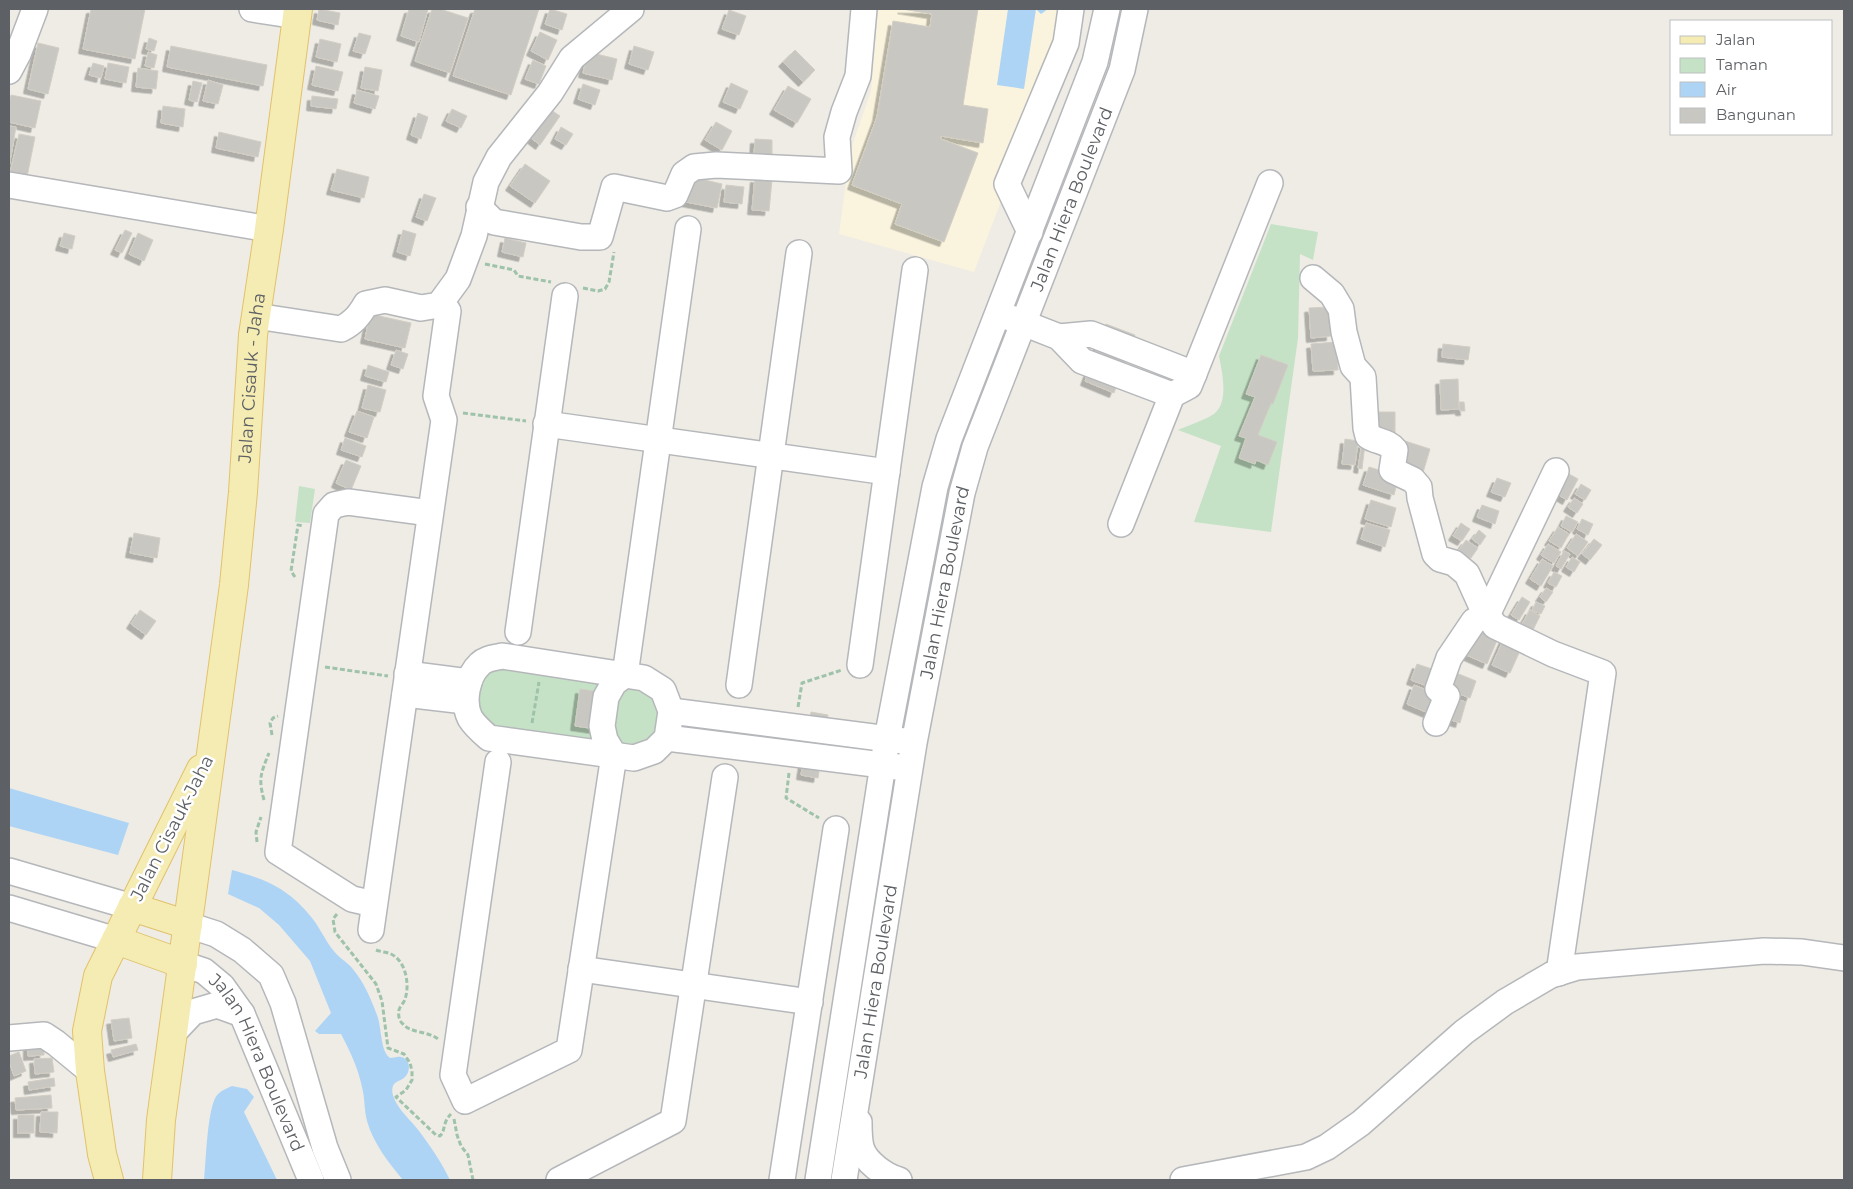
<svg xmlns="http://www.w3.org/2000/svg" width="1853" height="1189" viewBox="0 0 1853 1189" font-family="Montserrat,sans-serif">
  <defs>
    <filter id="shadow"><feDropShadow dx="-4.5" dy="4.5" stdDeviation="0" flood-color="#0004"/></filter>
  </defs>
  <rect width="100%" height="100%" fill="#eeece5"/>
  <polygon fill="#faf4de" points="878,9 1067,9 1058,52 974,272 839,234 850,152 871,91"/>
  <g fill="#c5e2c6">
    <path d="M1271,224l47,8 -5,28 -13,-6 -2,84 -27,194 -77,-10 27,-76 -43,-16c9,-4 30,-11 37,-17 14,-12 7,-41 4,-57z"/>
    <polygon points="299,486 315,489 310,523 295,522"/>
    <polygon points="503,664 632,684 660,703 658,733 642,748 495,730 480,718 477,690 481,677"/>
  </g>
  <g fill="#aed4f5">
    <polygon points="1008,9 1048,9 1041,14 1036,9 1024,89 997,85"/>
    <polygon points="9,788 129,823 118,855 9,826"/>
    <path d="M232,870c35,10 56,18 80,48 8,10 13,22 21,32 5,7 14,12 19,18 12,14 19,31 25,47 5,13 3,36 13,43 3,0 8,-2 11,-1 10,2 10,15 3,21 -2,2 -7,3 -9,5 -4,4 -3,10 -1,15 5,13 17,22 25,33 12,16 23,32 31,49h-47c-14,-17 -30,-37 -36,-59 -3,-11 -2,-23 -5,-34 -4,-19 -12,-36 -21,-53h-22l-4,-3 16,-18 -21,-52 -31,-36 -20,-17 -31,-14z"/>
    <path d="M232,1086l15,3 7,8 -10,15 33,68h-73c2,-17 3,-76 14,-86 4,-4 10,-6 14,-8z"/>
  </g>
  <g fill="#c9c7c2" stroke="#d2cec4" filter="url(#shadow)">
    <polygon points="91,9 145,9 135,59 83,49"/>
    <polygon points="319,9 340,13 338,25 317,20"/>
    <polygon points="409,9 428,9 419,42 401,36"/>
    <polygon points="432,9 440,9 468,18 450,73 415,61"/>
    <polygon points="475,9 539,9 511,95 453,76"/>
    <polygon points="550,9 567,14 562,30 545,24"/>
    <polygon points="902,9 978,9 963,105 988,109 983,143 941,136 941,139 978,153 944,242 895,224 902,204 852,185 877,117 893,21 930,27 932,14"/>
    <polygon points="729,10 746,16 739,35 722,29"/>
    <polygon points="540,32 557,40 548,60 531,51"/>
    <polygon points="359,33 371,36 365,54 353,51"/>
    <polygon points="149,38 157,41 154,51 146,49"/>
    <polygon points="320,39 341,44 337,62 316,57"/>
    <polygon points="38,43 59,48 48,94 28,89"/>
    <polygon points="171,46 267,65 263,86 167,67"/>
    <polygon points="634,46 654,52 648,70 629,64"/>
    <polygon points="795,50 815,70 803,82 783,62"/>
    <polygon points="148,52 157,55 154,68 145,66"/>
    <polygon points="588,52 617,59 612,80 583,73"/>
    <polygon points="533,60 546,66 539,84 525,79"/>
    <polygon points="93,63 104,66 101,78 89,75"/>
    <polygon points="108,63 129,67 126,83 105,79"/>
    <polygon points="316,66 343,72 338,91 312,85"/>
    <polygon points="365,67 382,70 378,91 361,88"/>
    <polygon points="138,68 158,71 156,89 136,87"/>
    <polygon points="208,80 223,85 218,104 203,101"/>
    <polygon points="193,81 202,83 197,102 189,100"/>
    <polygon points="731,83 748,91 740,109 723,102"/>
    <polygon points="583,84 600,90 595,105 578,99"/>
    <polygon points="788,86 811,99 797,123 774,110"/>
    <polygon points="357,90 379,96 375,109 354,103"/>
    <polygon points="11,95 41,101 35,128 9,122 9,104"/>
    <polygon points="312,96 338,99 336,109 311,106"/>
    <polygon points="163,106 185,109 183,127 161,123"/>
    <polygon points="452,109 467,116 461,128 446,121"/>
    <polygon points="551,110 560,116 540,145 531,138"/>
    <polygon points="418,113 428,117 421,139 411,135"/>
    <polygon points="716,122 732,131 722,150 705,140"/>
    <polygon points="9,126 16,127 9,167"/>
    <polygon points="561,127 573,134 566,145 555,139"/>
    <polygon points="219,132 261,142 258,157 216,148"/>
    <polygon points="19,134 35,137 27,177 10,173"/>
    <polygon points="755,139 772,140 772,156 754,156"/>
    <polygon points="525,164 550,181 535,203 510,186"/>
    <polygon points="337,169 369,177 364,198 331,190"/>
    <polygon points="692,177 722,184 717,208 686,202"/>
    <polygon points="755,178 772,180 769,211 752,210"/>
    <polygon points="726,185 744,187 742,204 724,202"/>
    <polygon points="424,194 436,198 427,221 416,217"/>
    <polygon points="125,230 132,233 122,253 115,250"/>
    <polygon points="403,230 416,234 410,256 397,252"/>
    <polygon points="64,233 75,236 72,249 60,246"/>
    <polygon points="138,233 153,240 144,261 129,254"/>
    <polygon points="505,238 526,243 523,257 502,252"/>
    <polygon points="1329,307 1331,336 1311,338 1309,308"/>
    <polygon points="370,314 411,323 405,348 365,339"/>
    <polygon points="1106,324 1135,335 1114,393 1085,381"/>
    <polygon points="1336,342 1338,370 1313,371 1311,344"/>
    <polygon points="1443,344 1470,347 1468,360 1442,357"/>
    <polygon points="396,350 408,354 403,369 391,365"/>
    <polygon points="1261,355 1288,365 1273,404 1271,403 1258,435 1277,442 1268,465 1256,460 1255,464 1239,458 1246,438 1239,436 1255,397 1246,394"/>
    <polygon points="368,365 389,372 386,382 365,376"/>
    <polygon points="1458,379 1459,409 1441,410 1440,380"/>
    <polygon points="368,385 386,390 380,412 362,408"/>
    <polygon points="1459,402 1464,402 1465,411 1460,411"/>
    <polygon points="357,411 374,417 367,438 349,432"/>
    <polygon points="1378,412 1395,412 1395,437 1377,437"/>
    <polygon points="345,438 366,446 362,457 341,450"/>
    <polygon points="1345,439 1358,441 1355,465 1342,464"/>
    <polygon points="1402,440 1430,449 1422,476 1393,468"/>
    <polygon points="1362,443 1365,444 1362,469 1358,468"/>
    <polygon points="346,460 361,466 351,490 336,483"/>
    <polygon points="1369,467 1399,476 1394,495 1363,485"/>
    <polygon points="1569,474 1578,479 1567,500 1557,494"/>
    <polygon points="1497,478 1511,483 1505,497 1491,492"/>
    <polygon points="1581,484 1591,490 1585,500 1575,494"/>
    <polygon points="1574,498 1583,504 1577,513 1568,507"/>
    <polygon points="1371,500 1396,508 1391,527 1365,519"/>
    <polygon points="1482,505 1499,511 1495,524 1477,517"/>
    <polygon points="1566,516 1578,522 1572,532 1561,526"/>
    <polygon points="1582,519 1593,524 1588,535 1577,529"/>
    <polygon points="1366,523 1390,530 1385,547 1361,539"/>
    <polygon points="1461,523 1470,529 1462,541 1453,536"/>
    <polygon points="1558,527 1569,534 1561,548 1549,541"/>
    <polygon points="1479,530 1486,536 1480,545 1472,539"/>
    <polygon points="134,533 160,538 157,558 130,553"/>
    <polygon points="1576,534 1588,542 1578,556 1567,548"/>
    <polygon points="1594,539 1602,545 1590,560 1582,554"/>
    <polygon points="1466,540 1478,548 1471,558 1459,550"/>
    <polygon points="1548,544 1561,552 1554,563 1541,555"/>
    <polygon points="1564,551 1570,554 1561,569 1556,566"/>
    <polygon points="1572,557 1580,562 1574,572 1566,567"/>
    <polygon points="1542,559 1553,566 1541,586 1530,579"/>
    <polygon points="1554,572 1562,576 1556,587 1548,583"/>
    <polygon points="1546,588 1553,592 1546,602 1540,597"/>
    <polygon points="1522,597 1530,602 1519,620 1511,615"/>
    <polygon points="1536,602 1545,606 1541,614 1532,610"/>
    <polygon points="140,610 156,621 146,635 131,624"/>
    <polygon points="1530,610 1540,616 1533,630 1522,624"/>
    <polygon points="1475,628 1498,638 1487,664 1464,654"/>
    <polygon points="1505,636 1523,644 1510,673 1492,665"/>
    <polygon points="1417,664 1438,671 1433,688 1411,680"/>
    <polygon points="1449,670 1476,681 1470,698 1442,687"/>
    <polygon points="1414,685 1441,696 1433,715 1407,704"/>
    <polygon points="580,689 601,692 596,729 575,726"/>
    <polygon points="1451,698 1466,702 1460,723 1445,718"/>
    <polygon points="811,712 828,715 818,778 801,775"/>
    <polygon points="129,1018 132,1038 114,1041 111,1020"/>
    <polygon points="136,1044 138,1050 113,1057 111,1050"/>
    <polygon points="44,1045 44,1055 28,1056 28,1046"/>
    <polygon points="19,1052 26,1071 14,1076 9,1061 9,1056"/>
    <polygon points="52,1058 54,1072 35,1074 34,1059"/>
    <polygon points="54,1078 55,1086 29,1090 28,1082"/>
    <polygon points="51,1095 52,1108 16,1110 15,1098"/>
    <polygon points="41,1112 58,1112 57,1133 40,1132"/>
    <rect x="18" y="1115" width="16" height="18"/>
  </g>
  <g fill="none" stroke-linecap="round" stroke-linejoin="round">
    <g stroke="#b5b7ba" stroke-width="28">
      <g id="minor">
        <polyline points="252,9 297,16"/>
        <polyline points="9,71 18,54 35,9"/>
        <polyline points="9,185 269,229"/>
        <polyline points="479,207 494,222 581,237 600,237 614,187 667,198 675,195 684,174 694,167 716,165 839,171 837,137 844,112 858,76 864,9"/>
        <polyline points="1030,232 1007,184 1066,43 1071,9"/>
        <path d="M1313,278l19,16 9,15 3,23 9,34 10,11 3,51 2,8c9,6 20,5 27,14l-3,20 21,10 6,7 1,11 15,56 5,5 14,4 13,11 15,33 13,19 58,28 50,19 -44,300"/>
        <path d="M256,316l85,13c12,-6 18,-13 25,-25l19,-4 36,8 18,-3 19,-26 16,-43 12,-54 13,-25 51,-64 22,-35 59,-49"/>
        <polyline points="1008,317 1059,337 1082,361 1172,395"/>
        <polyline points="1059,337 1091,334 1194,374"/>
        <polyline points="546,424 887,472"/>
        <polyline points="1121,524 1172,395 1189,386 1270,183"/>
        <polyline points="518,632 565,296"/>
        <path d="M502,656l142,22 19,12 8,21 -4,27 -13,13 -20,7 -145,-20c-7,-6 -14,-12 -19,-20 -8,-16 -3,-42 10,-54 6,-6 15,-6 22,-8z"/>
        <polyline points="860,665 915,270"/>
        <polyline points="407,674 469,682"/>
        <polyline points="739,685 799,253"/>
        <polyline points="405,694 465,701"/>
        <polyline points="671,711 904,741"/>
        <polyline points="1436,723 1447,696 1438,689 1449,658 1474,621 1487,615 1556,471"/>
        <polyline points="667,738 898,767"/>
        <polyline points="498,762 453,1075 465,1101 569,1050 614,755 605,740 602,726 606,697 614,683 625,675 688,229"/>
        <polyline points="9,871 132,907"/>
        <polyline points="374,904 352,899 278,852 326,514 334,505 348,502 430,513"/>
        <polyline points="9,908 116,940"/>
        <polyline points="188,925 216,934 242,950 271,975 283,1003 325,1148 338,1180"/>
        <polyline points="371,930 444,420 436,396 448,311"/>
        <path id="s1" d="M183,964l21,7 18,15 20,28 69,166"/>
        <polyline points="581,969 810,1002"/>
        <polyline points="173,1033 193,1012 217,1005 242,1014"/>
        <polyline points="9,1038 44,1035 56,1043 90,1071"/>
        <path d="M859,1122c0,8 0,17 2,25 4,15 24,29 38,33"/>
        <polyline points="559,1180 673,1121 725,777"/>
        <polyline points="782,1180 836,829"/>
        <polyline points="818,1180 887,739 935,487 949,439 1095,62 1107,9"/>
        <path id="s2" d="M844,1180l70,-437 48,-250 13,-46 147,-377 13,-61"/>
        <polyline points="1183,1180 1306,1157 1327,1147 1361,1123 1464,1032 1505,1002 1551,975 1577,967 1764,951 1802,952 1844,958"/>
      </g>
    </g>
    <g stroke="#e1c26b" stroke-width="30">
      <g id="major">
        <polyline points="132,907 188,925"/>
        <polyline points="116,940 183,964"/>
        <polyline points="109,1180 102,1154 90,1071 87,1031 98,976 201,769"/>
        <path id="s3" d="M157,1180l4,-60 73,-535 9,-93 10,-157 16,-106 29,-220"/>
      </g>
    </g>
    <g stroke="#9fc2aa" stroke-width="3" stroke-dasharray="5 2.5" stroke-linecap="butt">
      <polyline points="485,264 514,270 518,276 551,282"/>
      <polyline points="583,288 598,291 605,289 609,282 614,252"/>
      <polyline points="463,413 526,421"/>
      <polyline points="295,577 291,571 298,525 304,526"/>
      <polyline points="325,667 388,676"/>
      <polyline points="798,707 802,683 842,670"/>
      <polyline points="532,723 539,682"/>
      <polyline points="272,735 270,723 273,718 278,716"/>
      <polyline points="789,773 786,798 819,818"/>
      <path d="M264,800c-6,-22 -3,-27 5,-47"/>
      <polyline points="257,842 256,832 261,817"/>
      <path d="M337,914l-4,5 2,13 41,52 6,17 6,47 16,6 6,9 2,8v9l-6,10 -10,7 40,38 4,1c6,-6 2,-13 11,-22"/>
      <path d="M376,950c5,2 11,2 15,4 15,7 19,31 14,45 -1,4 -5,7 -6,11 -1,5 0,11 4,14 7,9 25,7 35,15"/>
      <polyline points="454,1119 457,1135 461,1146 468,1155 473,1180"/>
    </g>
    <use href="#minor" stroke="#fff" stroke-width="25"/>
    <use href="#major" stroke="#f5ecb3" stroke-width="28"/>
  </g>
  <g text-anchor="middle" stroke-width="5" stroke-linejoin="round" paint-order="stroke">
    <g font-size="18" fill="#5d6064" stroke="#fff">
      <text dy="6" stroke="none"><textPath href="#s2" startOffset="1011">Jalan Hiera Boulevard</textPath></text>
      <text dy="6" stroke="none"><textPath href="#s3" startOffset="808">Jalan Cisauk - Jaha</textPath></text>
      <text dy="6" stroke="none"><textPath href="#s2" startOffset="606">Jalan Hiera Boulevard</textPath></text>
      <text transform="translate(172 828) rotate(-63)" y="6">Jalan Cisauk-Jaha</text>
      <text dy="6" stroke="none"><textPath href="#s2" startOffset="201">Jalan Hiera Boulevard</textPath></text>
      <text dy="6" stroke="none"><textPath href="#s1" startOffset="130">Jalan Hiera Boulevard</textPath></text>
    </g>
  </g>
  <rect width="1853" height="1189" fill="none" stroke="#5d6064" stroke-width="20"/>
  <rect x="1670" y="20" width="162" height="115" fill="#ffffff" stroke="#bebfc1"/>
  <rect x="1680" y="36" width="25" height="8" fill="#f5ecb3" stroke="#bebfc1"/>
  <text x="1716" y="45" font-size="15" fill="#5d6064">Jalan</text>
  <rect x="1680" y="58" width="25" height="15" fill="#c5e2c6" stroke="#bebfc1"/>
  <text x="1716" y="70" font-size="15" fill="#5d6064">Taman</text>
  <rect x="1680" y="82" width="25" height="15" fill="#aed4f5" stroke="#bebfc1"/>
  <text x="1716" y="95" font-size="15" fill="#5d6064">Air</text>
  <rect x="1680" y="108" width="25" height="15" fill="#c9c7c2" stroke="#bebfc1"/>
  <text x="1716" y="120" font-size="15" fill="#5d6064">Bangunan</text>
</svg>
